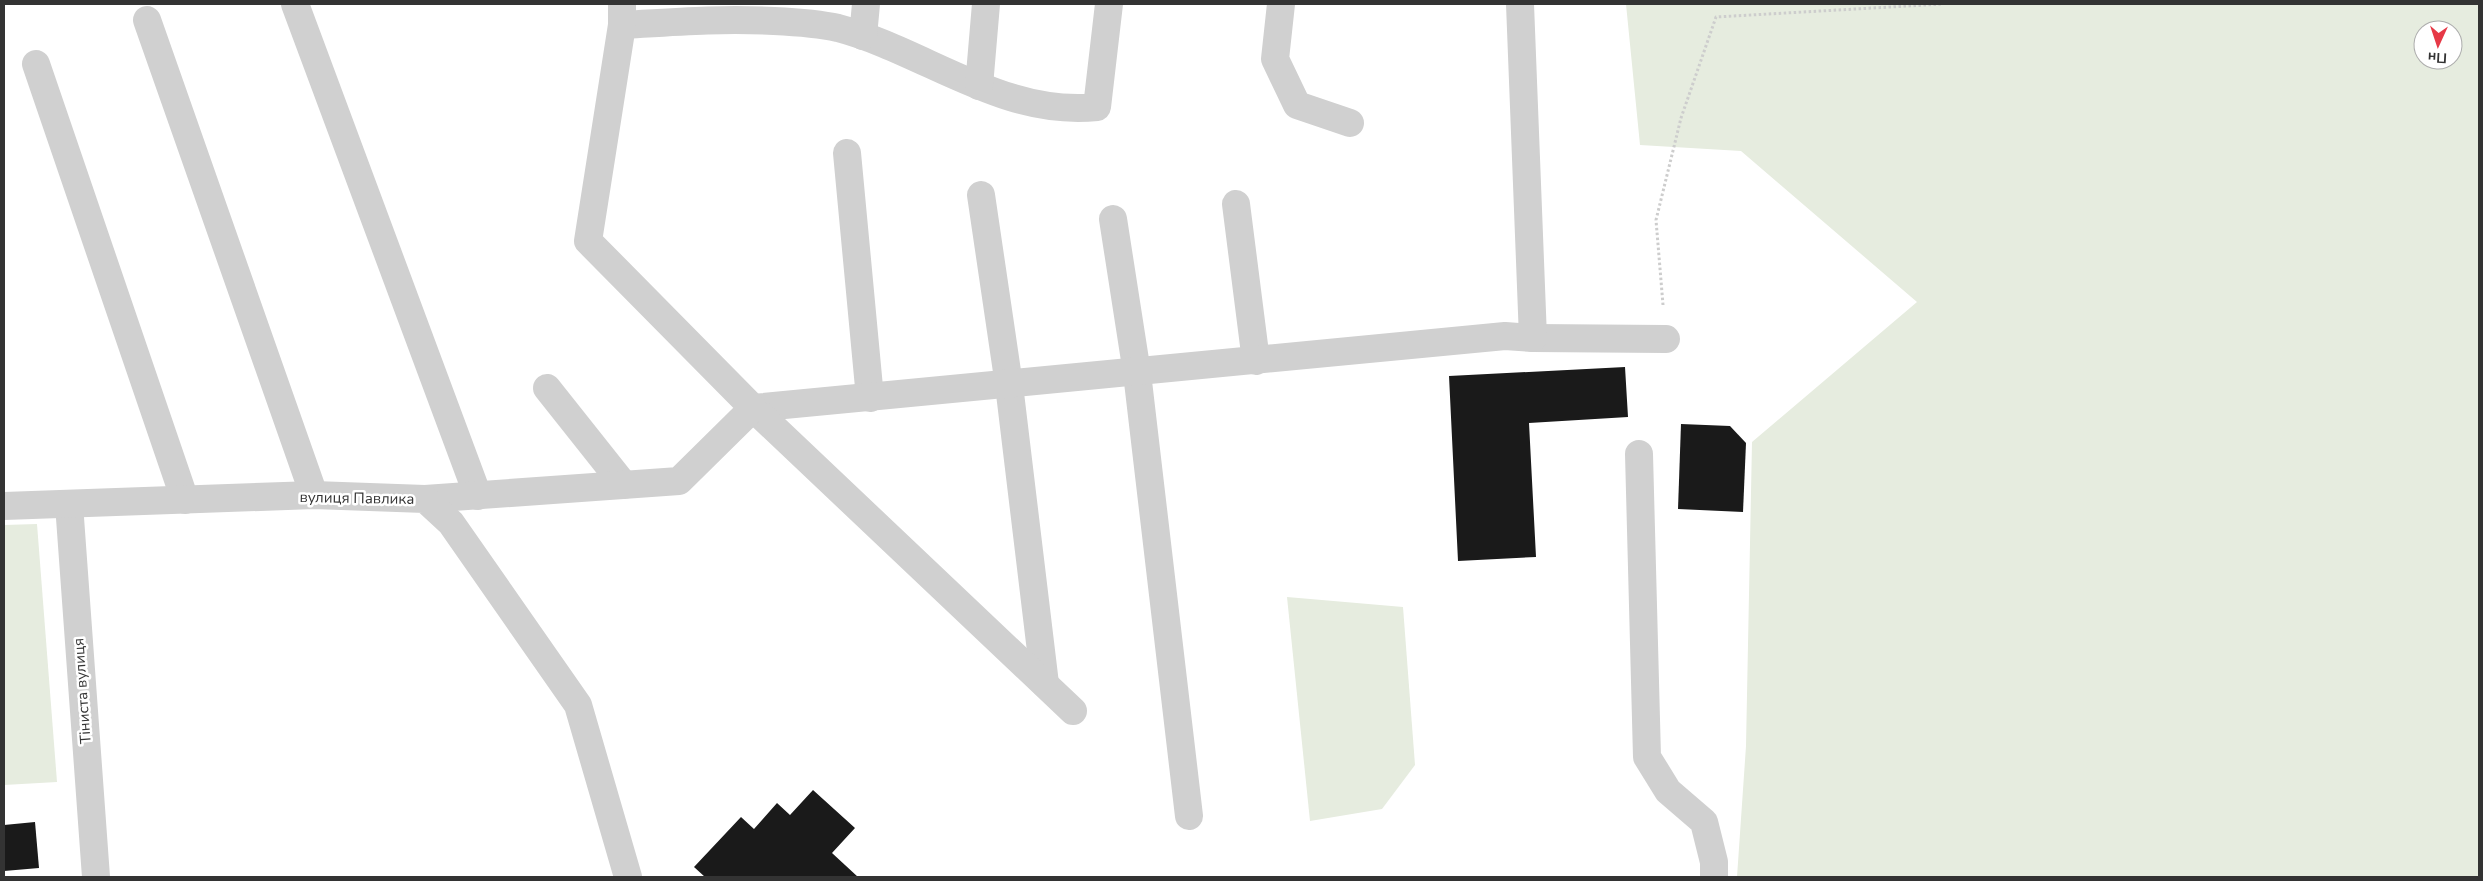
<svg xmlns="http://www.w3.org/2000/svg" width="2483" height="881" viewBox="0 0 2483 881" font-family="'Nunito Sans',sans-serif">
  <rect width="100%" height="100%" fill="#fff"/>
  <g fill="#e6ecdf" fill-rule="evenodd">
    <path d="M1626,4h853v873h-742l9,-131 6,-304 165,-140 -176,-151 -101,-6zM2423,30h30v30h-30z"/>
    <polygon points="37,524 57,782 4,785 4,525"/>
    <polygon points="1287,597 1403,607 1415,765 1382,809 1310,821"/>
  </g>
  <g fill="#1a1a1a">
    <polygon points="1625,367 1628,417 1529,423 1536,557 1458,561 1449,376"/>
    <polygon points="1681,424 1730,426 1746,443 1743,512 1678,509"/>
    <polygon points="813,790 855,828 832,853 858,877 705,877 694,867 741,817 754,829 777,803 790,815"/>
    <polygon points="35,822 39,868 4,871 4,825"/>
  </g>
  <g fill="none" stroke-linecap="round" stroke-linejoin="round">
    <polyline stroke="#cdcdcd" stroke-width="3" stroke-dasharray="2.5 2.5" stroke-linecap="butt" points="1663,305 1656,220 1681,118 1716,17 1943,4"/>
    <g stroke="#d0d0d0" stroke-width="28">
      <polyline points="295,4 478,496"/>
      <polyline points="1281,4 1275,59 1297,105 1350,123"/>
      <polyline points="147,20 314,495"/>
      <path d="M622,25c51,-3 100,-7 152,-4 21,1 42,2 64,7 87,23 164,89 259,79l12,-103"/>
      <polyline points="863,36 866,4"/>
      <polyline points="36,64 185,500"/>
      <polyline points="979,86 986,4"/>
      <polyline points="847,153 870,398"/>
      <polyline points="981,195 1009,385 1045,684"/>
      <polyline points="1236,204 1256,361"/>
      <polyline points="1113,219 1137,373 1189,816"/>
      <polyline points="1533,338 1666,339"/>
      <polyline points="547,388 624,485"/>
      <polyline points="753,408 1505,336 1533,338 1520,4"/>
      <polyline points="753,408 1073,711"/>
      <polyline points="1639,454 1647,757 1668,791 1704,822 1714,862 1714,877"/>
      <polyline points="425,499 679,481 753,408 588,241 622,25 622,4"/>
      <polyline points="69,504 96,877"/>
      <polyline points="4,506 314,495 425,499 451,523 578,705 628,877"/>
    </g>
  </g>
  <g text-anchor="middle" stroke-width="5" stroke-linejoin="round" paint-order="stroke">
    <g font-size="15" fill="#333" stroke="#fff">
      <text transform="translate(357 498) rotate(1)" y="5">вулиця Павлика</text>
      <text transform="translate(82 691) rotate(-94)" y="5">Тіниста вулиця</text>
    </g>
  </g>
  <rect width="2483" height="881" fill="none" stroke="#333333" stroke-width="10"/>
  <g transform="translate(2438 45) rotate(183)"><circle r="24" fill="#ffffff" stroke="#adadad"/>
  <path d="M0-4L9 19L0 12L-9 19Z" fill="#e63946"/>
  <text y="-8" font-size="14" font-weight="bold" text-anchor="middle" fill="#333333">Пн</text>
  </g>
</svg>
